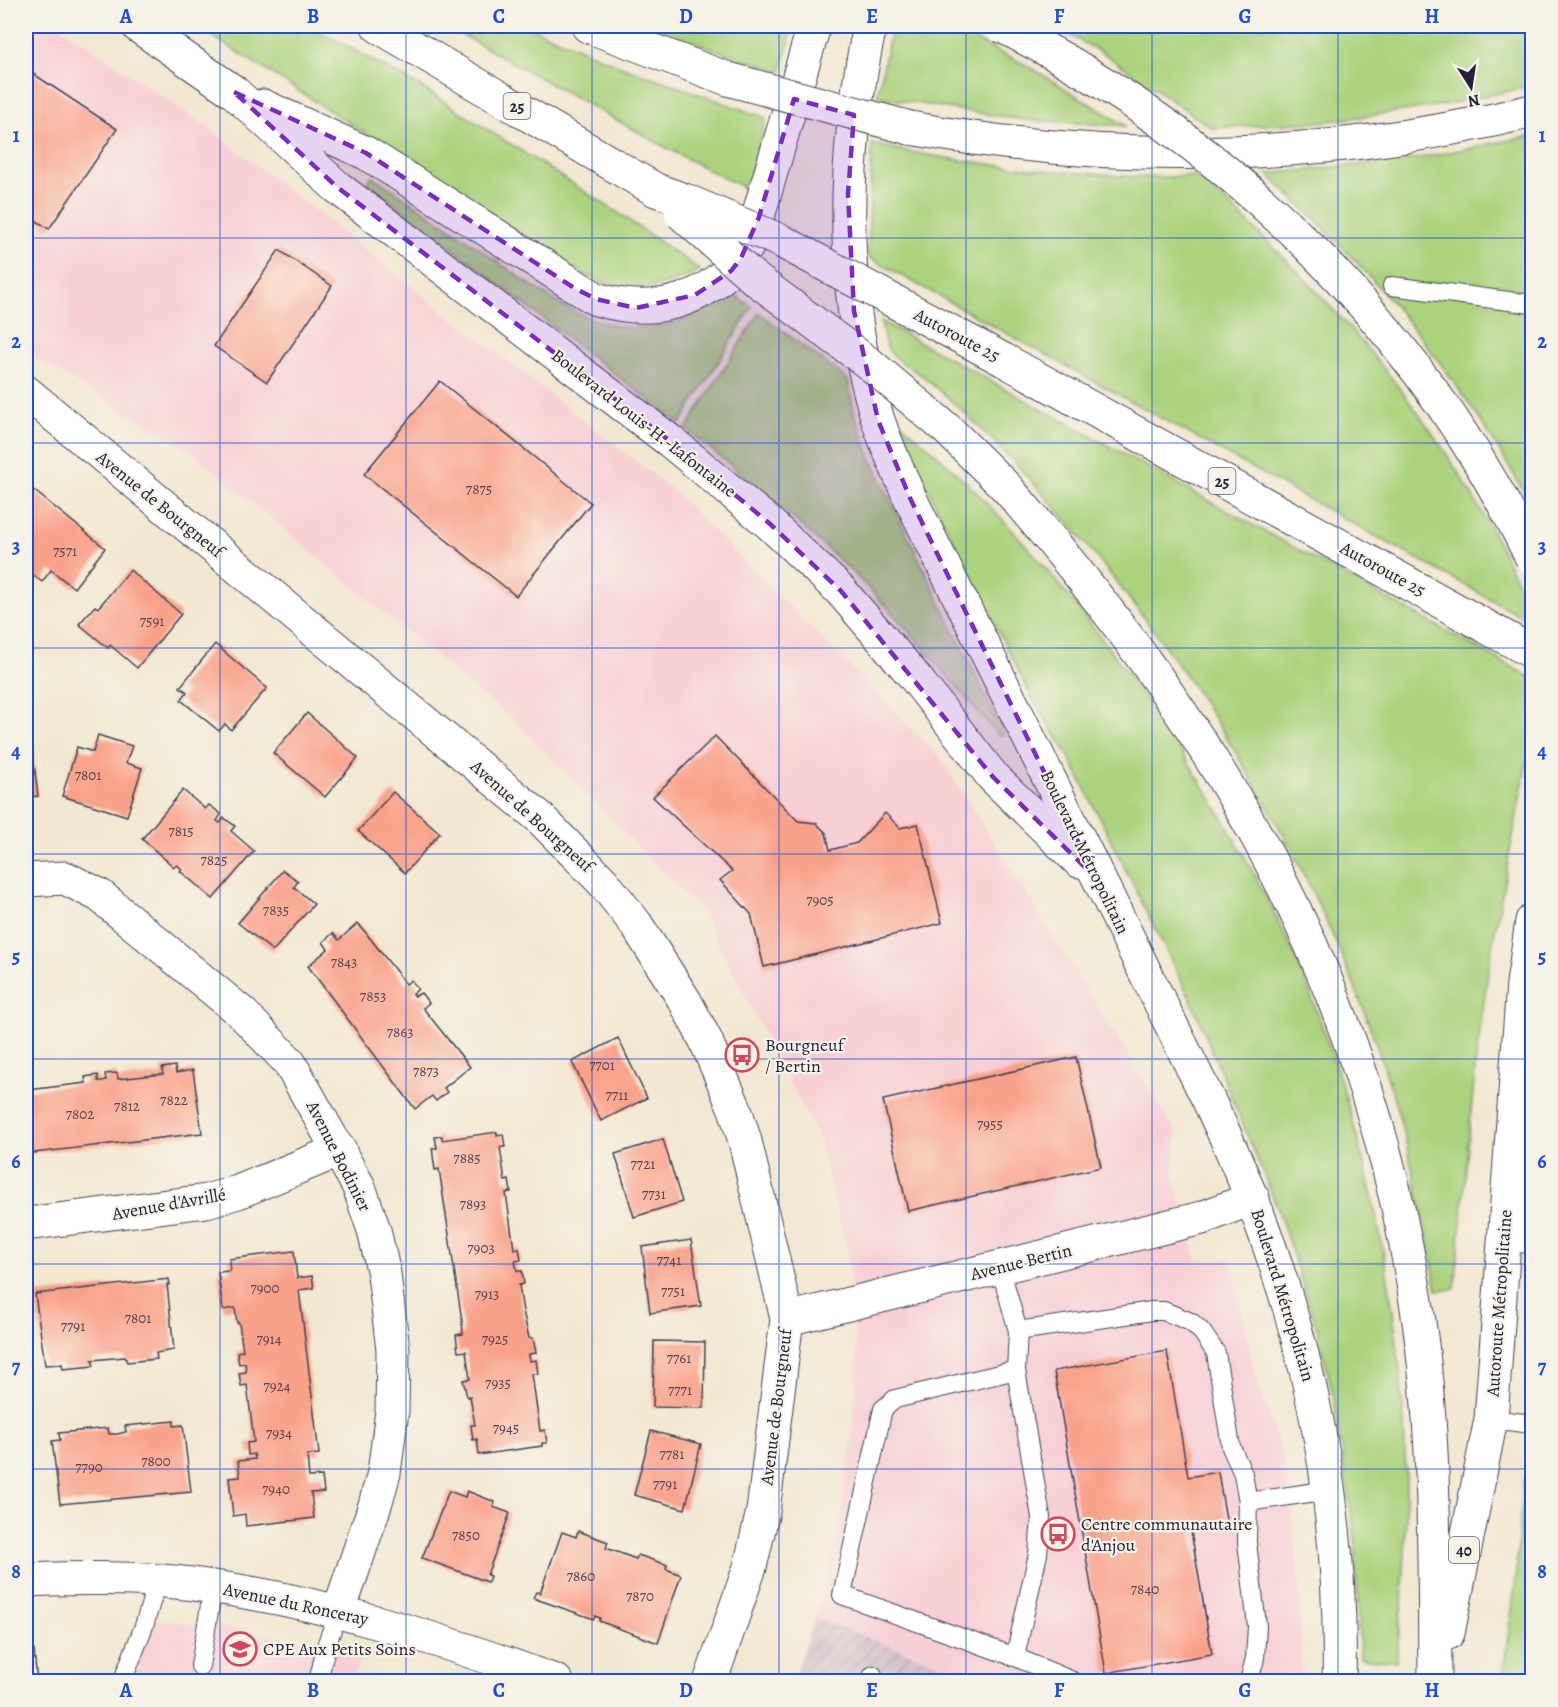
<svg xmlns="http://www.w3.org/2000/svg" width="1558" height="1707" viewBox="0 0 1558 1707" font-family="Alegreya,serif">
  <defs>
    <pattern id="industrial-furrows" width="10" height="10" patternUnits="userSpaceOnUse" patternTransform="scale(1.5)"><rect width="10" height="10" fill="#d2bdc8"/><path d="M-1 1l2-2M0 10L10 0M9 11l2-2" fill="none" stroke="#b4a2ad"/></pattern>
  </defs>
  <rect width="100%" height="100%" fill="#f7f3e8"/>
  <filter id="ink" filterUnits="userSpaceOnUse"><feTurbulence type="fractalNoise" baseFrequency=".0167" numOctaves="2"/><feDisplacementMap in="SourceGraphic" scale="12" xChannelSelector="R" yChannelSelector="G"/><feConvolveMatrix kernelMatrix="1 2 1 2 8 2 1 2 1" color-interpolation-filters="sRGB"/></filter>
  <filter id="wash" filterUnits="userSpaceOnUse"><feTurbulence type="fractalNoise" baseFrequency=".008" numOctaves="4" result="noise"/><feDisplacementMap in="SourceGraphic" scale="24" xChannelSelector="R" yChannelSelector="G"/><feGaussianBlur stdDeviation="1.35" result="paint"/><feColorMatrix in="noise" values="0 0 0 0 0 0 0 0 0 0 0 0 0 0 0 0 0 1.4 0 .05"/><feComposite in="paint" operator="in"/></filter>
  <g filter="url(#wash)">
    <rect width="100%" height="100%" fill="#f2e8d1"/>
    <g fill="#f7cfd5">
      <polygon points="26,26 59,26 210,129 674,491 940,757 1177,1133 1173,1173 1197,1261 1231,1259 1254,1368 1286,1467 1299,1574 1302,1681 985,1681 815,1618 839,1530 852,1437 857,1357 848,1255 818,1137 701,911 516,723 189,450 26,352"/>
      <polygon points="154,1619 243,1630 362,1654 351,1681 130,1682"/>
    </g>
    <polygon fill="url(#industrial-furrows)" points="815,1618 985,1681 792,1682"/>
    <g fill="#abd37e" stroke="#667a5c" stroke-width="1.5">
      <path d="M196,26h114l111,61 199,127 80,56c-26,13 -53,23 -83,17 -35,-7 -94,-52 -125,-73 -99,-63 -197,-126 -296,-188z"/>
      <polygon points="446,26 527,26 615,64 766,118 748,190 678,154"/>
      <polygon points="647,26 793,26 781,72"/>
      <polygon points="892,26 946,26 1028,66 1126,126 1024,120 877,97"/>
      <polygon points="1053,26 1532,26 1532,86 1443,105 1383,114 1320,122 1212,128 1103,53"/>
      <path d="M1532,136v370c-71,-128 -156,-234 -265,-332l148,-15z"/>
      <path d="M872,144c78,18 158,26 238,31 20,2 40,2 59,2 8,0 16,-2 23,-1 11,2 43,34 52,43 107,101 203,214 266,348 7,16 23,37 22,55l-664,-365z"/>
      <path d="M372,176c33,22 66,43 98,66 51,34 104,85 167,86 36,1 68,-17 98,-33l17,12 -72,117 -313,-241z"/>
      <path d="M759,313l89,67 6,32 18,50 132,272 -5,2c-48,-55 -94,-113 -147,-164 -53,-51 -109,-97 -166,-143z"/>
      <path d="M881,321l651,357v56l-41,218 -15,106 -21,231 -18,1c-12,-68 -26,-136 -46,-202 -61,-193 -165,-372 -293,-529 -43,-54 -89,-105 -140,-152 -11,-10 -23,-20 -34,-30 -10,-8 -30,-17 -36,-28 -5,-7 -5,-20 -7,-28z"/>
      <path d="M900,422c97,82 172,172 245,276 55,78 104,161 145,247 20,44 36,91 51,137 59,189 79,384 55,580l-36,-4 -5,-121 -21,-138 -17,-71 -40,-121 -86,-207 -123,-245 -38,-61 -95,-190z"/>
      <polygon points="1532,1464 1532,1681 1502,1681 1515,1586 1523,1482"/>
    </g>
    <g id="blocks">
      <g fill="#f9a28a">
        <polygon points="26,69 117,129 49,229 26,214"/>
        <polygon points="279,250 332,286 267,382 214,346"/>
        <polygon points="440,381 591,503 516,596 364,474"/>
        <polygon points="26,484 105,548 74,588 51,570 42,582 26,569 28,551 26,550"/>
        <polygon points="130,570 181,614 137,668 110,645 108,648 79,624 95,606 98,608"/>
        <polygon points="215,644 267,688 231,730 225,724 219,731 181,700 187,692 180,687"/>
        <polygon points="307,713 358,758 325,797 273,753"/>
        <polygon points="98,735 132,746 126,763 142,768 127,816 62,796 77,747 93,752"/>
        <polygon points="715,736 798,821 816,823 826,833 830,850 857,843 885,813 900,828 918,824 942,923 764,967 751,914 720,880 732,871 653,797"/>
        <polygon points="26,747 32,747 38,796 26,797"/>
        <polygon points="183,790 205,809 209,805 221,814 217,821 220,823 224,818 235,826 231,831 254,851 213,899 180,871 182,869 177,865 174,867 142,839"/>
        <polygon points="393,792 440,833 405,873 358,831"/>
        <polygon points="283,870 298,881 294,887 314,904 273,951 238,923"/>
        <polygon points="358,923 406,984 411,980 418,989 413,994 415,996 421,993 429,1003 423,1008 470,1067 444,1088 447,1092 436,1101 432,1096 415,1109 308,966 328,949 323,942 333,933 339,940"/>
        <polygon points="618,1038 647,1098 601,1121 572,1062"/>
        <polygon points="1076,1057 1101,1167 908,1211 883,1100"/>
        <polygon points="175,1066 176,1073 193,1070 202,1133 26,1154 26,1084 28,1090 86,1083 85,1077 98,1075 98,1081 102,1081 106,1080 105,1074 117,1073 118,1079 163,1074 162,1068"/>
        <polygon points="497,1132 497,1135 503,1134 505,1147 500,1147 505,1181 509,1180 511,1192 506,1193 514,1249 519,1248 521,1260 515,1261 517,1271 522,1271 524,1284 519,1285 523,1311 529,1338 533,1338 536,1353 529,1354 529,1356 530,1361 536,1360 538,1374 532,1374 540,1431 545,1430 547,1443 542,1443 542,1446 479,1455 477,1439 473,1440 471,1425 475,1425 470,1396 467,1397 463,1380 470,1379 466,1351 458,1352 456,1335 463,1334 462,1321 439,1169 435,1170 432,1148 437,1148 435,1137 442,1136 442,1140"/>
        <polygon points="663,1139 682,1202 634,1217 615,1154"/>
        <polygon points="691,1240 701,1306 650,1313 642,1247"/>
        <polygon points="294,1251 297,1278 312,1276 314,1288 299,1290 319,1454 307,1455 309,1477 322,1476 324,1492 311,1493 314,1518 246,1526 245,1514 233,1516 229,1478 240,1477 238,1461 255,1459 254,1454 248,1455 247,1443 254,1442 247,1385 241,1386 239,1373 246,1372 245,1363 239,1364 237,1352 243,1351 239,1323 237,1323 235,1308 223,1310 218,1272 230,1271 229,1259"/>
        <polygon points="169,1279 170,1285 167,1284 174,1350 156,1353 157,1359 127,1362 125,1357 92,1360 94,1366 63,1369 62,1364 45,1365 35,1294"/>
        <polygon points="654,1341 705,1342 704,1408 653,1407"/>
        <polygon points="1167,1351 1188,1477 1218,1472 1227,1525 1191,1531 1212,1654 1106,1673 1054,1371"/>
        <polygon points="174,1421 174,1426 183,1425 191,1492 60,1504 52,1441 60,1440 59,1433 108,1428 109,1434 117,1434 126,1432 125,1426"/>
        <polygon points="651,1431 701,1444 685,1509 634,1495"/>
        <polygon points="449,1491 465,1497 467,1491 495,1502 493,1507 510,1513 487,1575 490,1576 488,1582 422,1558"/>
        <polygon points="578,1531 608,1542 606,1548 636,1559 638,1555 667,1565 666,1569 681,1575 658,1643 599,1621 600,1618 595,1616 594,1619 533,1598 536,1592 540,1593 562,1532 576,1537"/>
        <polygon points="34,1650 37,1682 26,1682 26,1651"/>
      </g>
    </g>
  </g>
  <g filter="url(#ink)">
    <use href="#blocks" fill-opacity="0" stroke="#414052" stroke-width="1.5"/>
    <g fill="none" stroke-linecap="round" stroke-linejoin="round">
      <g stroke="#414052" stroke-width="20">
        <g id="lane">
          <polyline points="1392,286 1532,304"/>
          <polyline points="1000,1267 1018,1331 1152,1311 1164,1311 1191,1322 1202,1332 1216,1353 1231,1447 1243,1474 1248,1502 1247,1542 1257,1626 1255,1658 1249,1682"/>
          <polyline points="1016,1370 895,1399 883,1409 842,1595 1015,1657 1075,1682"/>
          <polyline points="1491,1419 1532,1424"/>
          <polyline points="1248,1502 1329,1490"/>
          <polyline points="1015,1657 1038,1554 1041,1517 1016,1370 1018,1331"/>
          <polyline points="200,1666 213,1587"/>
          <polyline points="122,1682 144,1626 157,1582"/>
          <polyline points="318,1682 327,1643 339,1611"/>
          <polyline points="870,1682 873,1675"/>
        </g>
      </g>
      <g stroke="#414052" stroke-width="35">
        <g id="street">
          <polyline points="26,392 538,816 603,882 636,924 685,1001 705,1039 735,1109 745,1141 787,1319 763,1511 750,1567 710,1682"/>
          <polyline points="26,880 65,878 99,895 243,1014 289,1062 359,1187 374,1230 384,1274 393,1350 392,1411 384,1473 375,1505 339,1611"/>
          <polyline points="26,1224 206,1201 238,1192 340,1150"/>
          <polyline points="787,1319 1202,1218 1253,1198"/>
          <path d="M26,1580c55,-2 112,-3 167,4 126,16 245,54 364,98"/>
        </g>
      </g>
      <g stroke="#414052" stroke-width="35">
        <g id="secondary">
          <polyline points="138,26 234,92 337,187 670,441 769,523 841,591 914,676 993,777 1079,861"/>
          <path d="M870,26c-28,128 -31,265 7,391 9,28 21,54 33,81l299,603c88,182 135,378 130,581"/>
          <path d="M263,106l103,47 230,146c64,19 122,0 155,-59l63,-214"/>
        </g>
      </g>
      <g stroke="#414052" stroke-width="35">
        <g id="highway">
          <polyline points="378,26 656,190 687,201"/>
          <polyline points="588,26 728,79"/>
          <path d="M910,128c205,37 421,33 622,-17"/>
          <polyline points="1004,360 1532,652"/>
          <path d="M1006,487c215,246 361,494 411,821 19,123 17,250 18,374"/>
          <polyline points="1521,1236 1532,1183"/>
          <polyline points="1448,1633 1491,1419 1523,984 1532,921"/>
        </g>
      </g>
      <use href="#lane" stroke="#fff" stroke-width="18"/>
      <use href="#street" stroke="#fff" stroke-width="33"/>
      <use href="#secondary" stroke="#fff" stroke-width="33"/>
      <use href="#highway" stroke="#fff" stroke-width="33"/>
      <g stroke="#414052" stroke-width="35" stroke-linecap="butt">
        <g id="highway-bridge">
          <path d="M1002,26c229,115 418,301 530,532"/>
          <polyline points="728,79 910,128"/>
          <polyline points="687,201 781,241 1004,360"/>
          <polyline points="681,213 754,278 871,365 948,430 1006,487"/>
        </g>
      </g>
      <use href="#highway-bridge" stroke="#fff" stroke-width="33"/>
    </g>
  </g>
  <path fill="#7b2cbf" fill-opacity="0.2" stroke="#7b2cbf" stroke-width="4.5" stroke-dasharray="12 8" stroke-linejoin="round" d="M234,92l132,61 210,136 20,10 40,9 59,-13 36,-24 10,-13 18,-41 35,-118 60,16 -6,79 6,117 24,109 32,78 186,380 -103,-101 -152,-186 -72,-68 -99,-82 -333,-254z"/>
  <path fill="none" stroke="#1d4ed8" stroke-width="1.5" stroke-opacity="0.55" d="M220,26v1656M406,26v1656M592,26v1656M779,26v1656M966,26v1656M1152,26v1656M1338,26v1656M26,238h1506M26,443h1506M26,648h1506M26,854h1506M26,1059h1506M26,1264h1506M26,1469h1506"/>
  <defs>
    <g id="bus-ring" transform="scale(1.725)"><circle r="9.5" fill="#f7f3e8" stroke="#d1495b" stroke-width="1.5"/><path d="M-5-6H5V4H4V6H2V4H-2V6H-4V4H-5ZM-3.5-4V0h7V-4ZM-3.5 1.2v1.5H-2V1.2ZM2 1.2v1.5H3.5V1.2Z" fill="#d1495b"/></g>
    <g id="school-ring" transform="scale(1.725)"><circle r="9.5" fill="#f7f3e8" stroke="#d1495b" stroke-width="1.5"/><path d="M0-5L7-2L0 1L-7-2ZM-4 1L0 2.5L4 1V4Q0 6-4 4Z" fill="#d1495b"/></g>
  </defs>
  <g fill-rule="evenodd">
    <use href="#bus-ring" x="742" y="1055"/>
    <use href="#bus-ring" x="1058" y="1534"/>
    <use href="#school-ring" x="240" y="1649"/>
  </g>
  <g text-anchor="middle" stroke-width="4.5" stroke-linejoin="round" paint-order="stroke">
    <g font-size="15" fill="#58424f">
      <text x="479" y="494">7875</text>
      <text x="65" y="556">7571</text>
      <text x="152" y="626">7591</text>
      <text x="88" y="780">7801</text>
      <text x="181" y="836">7815</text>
      <text x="214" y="865">7825</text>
      <text x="820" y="905">7905</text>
      <text x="276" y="915">7835</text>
      <text x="344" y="967">7843</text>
      <text x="373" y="1001">7853</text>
      <text x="400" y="1037">7863</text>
      <text x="602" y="1070">7701</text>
      <text x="426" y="1076">7873</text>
      <text x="617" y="1100">7711</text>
      <text x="174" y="1105">7822</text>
      <text x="127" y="1111">7812</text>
      <text x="80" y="1119">7802</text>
      <text x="990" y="1129">7955</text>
      <text x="467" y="1163">7885</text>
      <text x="643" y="1169">7721</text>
      <text x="654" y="1199">7731</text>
      <text x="473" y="1209">7893</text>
      <text x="481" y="1253">7903</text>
      <text x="669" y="1265">7741</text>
      <text x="265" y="1293">7900</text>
      <text x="673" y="1296">7751</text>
      <text x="487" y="1299">7913</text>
      <text x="138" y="1323">7801</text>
      <text x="73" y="1331">7791</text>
      <text x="269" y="1344">7914</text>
      <text x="495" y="1344">7925</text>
      <text x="679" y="1363">7761</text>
      <text x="498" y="1388">7935</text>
      <text x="277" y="1391">7924</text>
      <text x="680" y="1395">7771</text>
      <text x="506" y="1433">7945</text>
      <text x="279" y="1438">7934</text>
      <text x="672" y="1459">7781</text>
      <text x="156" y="1466">7800</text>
      <text x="89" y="1472">7790</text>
      <text x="665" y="1489">7791</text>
      <text x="276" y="1494">7940</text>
      <text x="466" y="1540">7850</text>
      <text x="581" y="1581">7860</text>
      <text x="1145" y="1594">7840</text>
      <text x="640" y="1601">7870</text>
    </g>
    <g fill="#f7f3e8" stroke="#62616f" stroke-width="1.5">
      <rect x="503.5" y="93" width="27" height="26" rx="4.5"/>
      <rect x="1208.5" y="468" width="27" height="26" rx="4.5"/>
      <rect x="1449" y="1537" width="30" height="26" rx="4.5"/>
    </g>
    <g font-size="16" font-weight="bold" fill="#22223b">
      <text x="517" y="112">25</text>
      <text x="1222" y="487">25</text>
      <text x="1464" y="1556">40</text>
    </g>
    <g font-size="18" fill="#22223b" stroke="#f7f3e8">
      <text transform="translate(957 335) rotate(28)" y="6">Autoroute 25</text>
      <text transform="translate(644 423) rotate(38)" y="6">Boulevard Louis-H.-Lafontaine</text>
      <text transform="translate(160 504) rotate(39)" y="6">Avenue de Bourgneuf</text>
      <text transform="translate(1383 569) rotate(29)" y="6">Autoroute 25</text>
      <text transform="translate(532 816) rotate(42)" y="6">Avenue de Bourgneuf</text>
      <text transform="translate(1085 852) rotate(64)" y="6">Boulevard Métropolitain</text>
      <text transform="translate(339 1156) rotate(63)" y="6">Avenue Bodinier</text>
      <text transform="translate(169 1204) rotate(-10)" y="6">Avenue d'Avrillé</text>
      <text transform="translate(1021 1262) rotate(-14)" y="6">Avenue Bertin</text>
      <text transform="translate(1283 1295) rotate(73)" y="6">Boulevard Métropolitain</text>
      <text transform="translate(1499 1303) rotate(-86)" y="6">Autoroute Métropolitaine</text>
      <text transform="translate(776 1407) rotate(-83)" y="6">Avenue de Bourgneuf</text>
      <text transform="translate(296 1604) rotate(12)" y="6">Avenue du Ronceray</text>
    </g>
    <g font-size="18" fill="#22223b" stroke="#f7f3e8" text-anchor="start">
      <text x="765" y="1051">Bourgneuf<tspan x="765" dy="21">/ Bertin</tspan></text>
      <text x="1081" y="1530">Centre communautaire<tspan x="1081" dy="21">d'Anjou</tspan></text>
      <text x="263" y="1655">CPE Aux Petits Soins</text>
    </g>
  </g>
  <rect width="1558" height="1707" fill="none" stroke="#f7f3e8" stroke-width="66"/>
  <g transform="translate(1471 87) rotate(168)" stroke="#f7f3e8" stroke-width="4.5" paint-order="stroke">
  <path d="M0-4.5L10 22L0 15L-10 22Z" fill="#22223b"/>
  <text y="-9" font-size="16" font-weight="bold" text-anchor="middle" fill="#22223b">N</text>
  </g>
  <rect x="33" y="33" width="1492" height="1641" fill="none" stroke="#1d4ed8" stroke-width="2"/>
  <g font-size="20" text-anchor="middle" font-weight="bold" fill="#1d4ed8">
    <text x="126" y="23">A</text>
    <text x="313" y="23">B</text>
    <text x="499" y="23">C</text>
    <text x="686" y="23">D</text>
    <text x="872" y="23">E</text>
    <text x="1059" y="23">F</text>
    <text x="1245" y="23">G</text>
    <text x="1432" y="23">H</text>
    <text x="16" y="142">1</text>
    <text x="1542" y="142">1</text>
    <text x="16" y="348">2</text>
    <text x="1542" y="348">2</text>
    <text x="16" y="553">3</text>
    <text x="1542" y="553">3</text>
    <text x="16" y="758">4</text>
    <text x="1542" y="758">4</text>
    <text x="16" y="963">5</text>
    <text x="1542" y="963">5</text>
    <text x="16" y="1168">6</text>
    <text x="1542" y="1168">6</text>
    <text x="16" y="1373">7</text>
    <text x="1542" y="1373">7</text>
    <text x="16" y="1578">8</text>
    <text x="1542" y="1578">8</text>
    <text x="126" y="1697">A</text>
    <text x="313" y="1697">B</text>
    <text x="499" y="1697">C</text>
    <text x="686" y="1697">D</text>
    <text x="872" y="1697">E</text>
    <text x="1059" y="1697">F</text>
    <text x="1245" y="1697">G</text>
    <text x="1432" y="1697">H</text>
  </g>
</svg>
